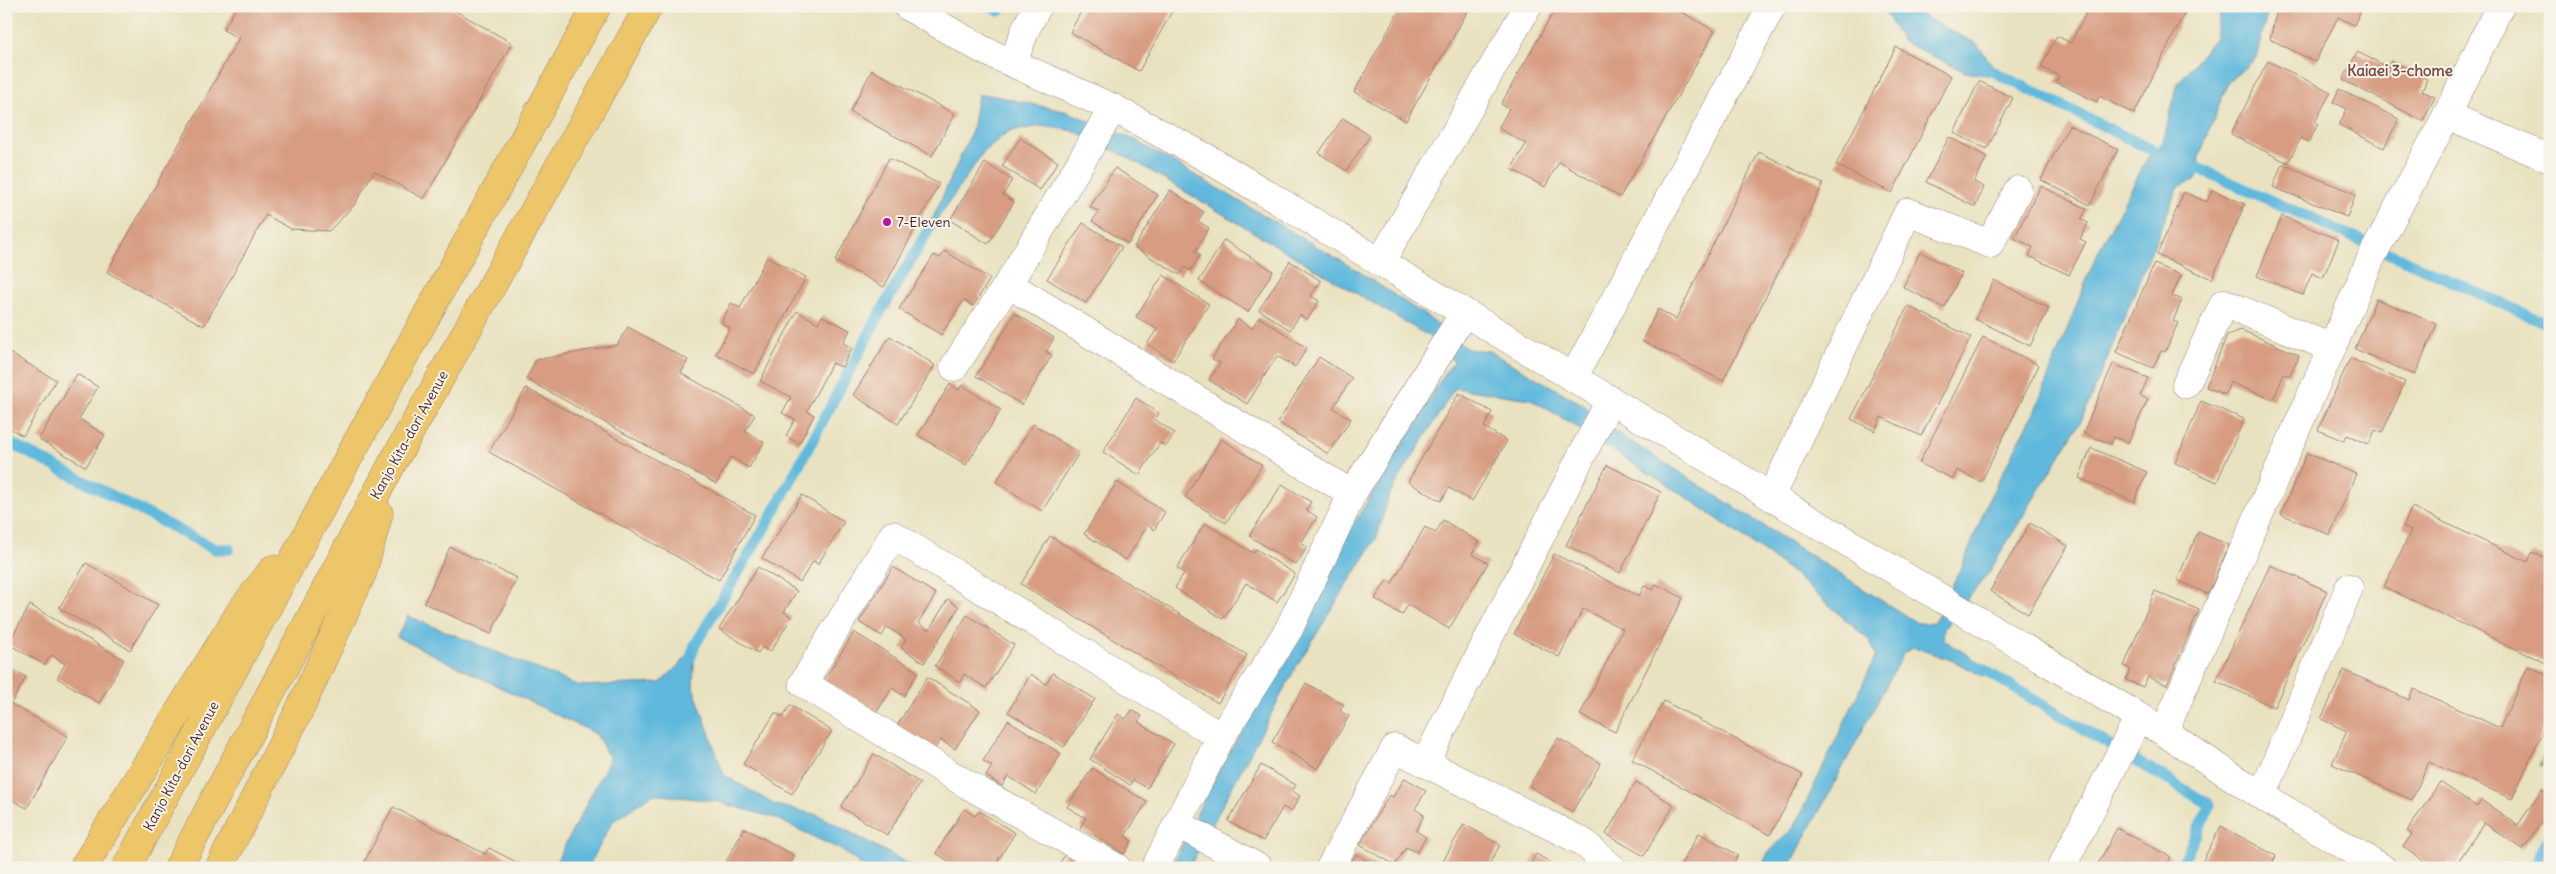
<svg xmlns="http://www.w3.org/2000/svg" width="2556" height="874" viewBox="0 0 2556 874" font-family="Delius,sans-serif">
  <rect width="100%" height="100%" fill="#f7f3e8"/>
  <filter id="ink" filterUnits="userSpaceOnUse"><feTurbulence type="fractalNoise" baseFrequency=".02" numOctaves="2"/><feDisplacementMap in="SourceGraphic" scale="10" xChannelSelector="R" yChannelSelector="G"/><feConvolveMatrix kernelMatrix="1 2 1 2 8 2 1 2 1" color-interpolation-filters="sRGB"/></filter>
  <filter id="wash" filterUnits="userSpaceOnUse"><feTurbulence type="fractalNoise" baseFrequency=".0096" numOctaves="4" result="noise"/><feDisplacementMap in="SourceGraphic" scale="20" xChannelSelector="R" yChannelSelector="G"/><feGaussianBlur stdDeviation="1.12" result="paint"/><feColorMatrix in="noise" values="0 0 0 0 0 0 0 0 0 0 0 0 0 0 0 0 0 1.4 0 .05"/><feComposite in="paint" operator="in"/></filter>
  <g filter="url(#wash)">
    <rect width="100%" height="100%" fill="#e9e2c0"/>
    <polygon fill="#a4c670" stroke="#77724e" points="2550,742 2550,768 2539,765"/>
    <g fill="#60b9dd" stroke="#556c84">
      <polygon points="1882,6 1903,6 1977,44 2001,77 1965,72 1902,41"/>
      <polygon points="2222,6 2269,6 2256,58 2228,82 2199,157 2200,169 2196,179 2178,187 2082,419 1989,572 1944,629 1943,639 1990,670 1983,676 1951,660 1913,647 1903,654 1789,868 1761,868 1768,853 1795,826 1876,656 1870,641 1788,569 1692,501 1564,419 1531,399 1455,388 1389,495 1377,537 1296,667 1189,868 1171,868 1209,788 1306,621 1347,535 1447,370 1454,362 1435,340 1127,157 1074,131 1041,126 1009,131 984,151 923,240 972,131 978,95 990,95 1068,112 1135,140 1355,269 1435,322 1467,349 1489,351 1582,404 1622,436 1917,623 1934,623 1966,557 1989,499 2034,413 2096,256 2148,157 2163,142 2178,83 2214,40"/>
      <polygon points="408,616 579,686 660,683 682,662 695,645 693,687 724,775 775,805 818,815 916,868 865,868 843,851 775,818 715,801 653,794 612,822 588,868 553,868 610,759 596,734 397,637"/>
    </g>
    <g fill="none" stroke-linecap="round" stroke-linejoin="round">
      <g stroke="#60b9dd" stroke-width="11">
        <polyline points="991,6 999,11"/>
        <polyline points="1988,69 2166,157"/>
        <polyline points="2185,165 2200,169 2550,325"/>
        <polyline points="6,441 215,549 229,549"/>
        <polyline points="690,659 695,645 774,512 882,310 930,227"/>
        <polyline points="1976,665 2210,805 2180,868"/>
        <polyline points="2534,868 2550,834"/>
      </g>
    </g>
    <g id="blocks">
      <g fill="#d79c81">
        <polygon points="237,6 447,6 512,43 424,199 374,171 355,204 329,231 291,229 266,215 204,326 107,272 239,38 223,30"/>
        <polygon points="1084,6 1175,6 1139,71 1070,32"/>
        <polygon points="1402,6 1470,7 1406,121 1354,92"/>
        <polygon points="1557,6 1671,6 1715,31 1620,197 1559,162 1545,187 1511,169 1526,144 1498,128 1509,109 1501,104"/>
        <polygon points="2089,6 2188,6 2134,114 2099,96 2097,102 2056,82 2059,76 2041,67 2057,36 2071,43"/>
        <polygon points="2278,6 2363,6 2354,25 2338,17 2315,62 2270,39"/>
        <polygon points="1896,47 1951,76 1892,193 1836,165"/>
        <polygon points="2357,52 2388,67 2391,61 2427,79 2422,91 2435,97 2423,121 2343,80"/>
        <polygon points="2268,61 2331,92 2315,122 2318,124 2309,142 2301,138 2288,163 2231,134"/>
        <polygon points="872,70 955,114 932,156 850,112"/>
        <polygon points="1979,81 2013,98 1987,149 1954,133"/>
        <polygon points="2339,89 2399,119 2384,148 2339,125 2347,109 2333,102"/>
        <polygon points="1343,118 1370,136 1346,171 1319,153"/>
        <polygon points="2069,125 2118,149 2090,205 2041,180"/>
        <polygon points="1949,137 1987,157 1974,182 1984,187 1975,207 1926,182"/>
        <polygon points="1020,138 1058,162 1040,190 1002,166"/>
        <polygon points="1759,152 1823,184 1723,381 1642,341 1658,309 1676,319"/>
        <polygon points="889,158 939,184 884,287 835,261"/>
        <polygon points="985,163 1012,180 1003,195 1014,202 988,244 950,220"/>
        <polygon points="2282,164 2356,194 2347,217 2273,187"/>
        <polygon points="1115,168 1158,195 1128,244 1092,221 1099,212 1090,207"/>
        <polygon points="2041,186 2087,209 2081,219 2088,223 2080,239 2086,242 2069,275 2029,256 2033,247 2014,238"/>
        <polygon points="1170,190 1204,212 1198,221 1209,228 1195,252 1200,255 1190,271 1185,267 1180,275 1134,247"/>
        <polygon points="2212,190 2245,204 2212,279 2157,255 2184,192 2207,202"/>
        <polygon points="2282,216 2339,240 2323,278 2312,273 2303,295 2257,276"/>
        <polygon points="1083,223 1122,247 1086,303 1047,279"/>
        <polygon points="1224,240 1273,271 1248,312 1199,281"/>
        <polygon points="945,251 990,279 973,306 964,300 941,335 899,309 934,255 940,258"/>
        <polygon points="1920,252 1962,273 1944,308 1903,287"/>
        <polygon points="767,257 806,277 754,374 716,354 730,328 721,323 731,303 740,308"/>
        <polygon points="1290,261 1321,281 1311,296 1319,301 1307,320 1300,315 1290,330 1259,310"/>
        <polygon points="2154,264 2181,275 2172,296 2182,300 2173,321 2178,323 2165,352 2161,351 2153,368 2116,352"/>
        <polygon points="1163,275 1209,304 1173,361 1147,344 1157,329 1136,317"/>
        <polygon points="1994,280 2049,308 2030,346 1975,319"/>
        <polygon points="2376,299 2437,324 2415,375 2355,349"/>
        <polygon points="1908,306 1971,337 1921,436 1881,417 1875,431 1851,419"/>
        <polygon points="797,311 818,323 822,316 850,330 843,343 852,348 842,367 832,363 807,411 814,415 799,444 786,436 795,419 782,413 791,397 760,381"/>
        <polygon points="1015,313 1054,338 1046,352 1052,355 1022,405 976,376"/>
        <polygon points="1259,317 1307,348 1295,367 1277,356 1247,404 1209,380 1220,363 1212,359 1238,319 1252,328"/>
        <polygon points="628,327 688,360 681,373 755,415 745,431 764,442 749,468 731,457 716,484 526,379 536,360 617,345"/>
        <polygon points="2241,330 2299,355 2290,376 2284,374 2273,400 2230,382 2225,395 2206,387 2227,335"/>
        <polygon points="890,336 935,365 898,424 853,395"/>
        <polygon points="1983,337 2039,365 1981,482 1957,470 1953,479 1919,463"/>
        <polygon points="6,351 56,380 23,436 6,426"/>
        <polygon points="1319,357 1352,378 1333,408 1351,419 1328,454 1278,422"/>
        <polygon points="2350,358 2405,382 2382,433 2375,430 2369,444 2347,435 2344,441 2318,430"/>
        <polygon points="2113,364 2148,378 2140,396 2148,399 2128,443 2114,437 2111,444 2083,433"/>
        <polygon points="77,374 98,387 79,419 105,435 86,467 39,439"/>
        <polygon points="950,384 959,390 962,385 1001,410 966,465 918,435"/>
        <polygon points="526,388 755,515 719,580 489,452"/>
        <polygon points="1459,393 1492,412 1484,427 1507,441 1472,501 1449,488 1441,501 1408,482"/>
        <polygon points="1136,398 1159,413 1155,420 1175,433 1166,446 1160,443 1139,475 1103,452"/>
        <polygon points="2201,401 2244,419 2217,482 2175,463"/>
        <polygon points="1033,424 1079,453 1042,511 996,482"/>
        <polygon points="1221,439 1262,465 1226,523 1185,497"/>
        <polygon points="2091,448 2147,472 2134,502 2079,478"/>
        <polygon points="2307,453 2356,474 2330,535 2281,514"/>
        <polygon points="1607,465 1661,492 1620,573 1566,545"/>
        <polygon points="1117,482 1165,512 1154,530 1148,525 1126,560 1084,534"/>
        <polygon points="1282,484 1311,502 1306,510 1317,517 1301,543 1307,547 1296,565 1249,536"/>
        <polygon points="802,495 844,522 818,564 813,561 800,582 762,558"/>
        <polygon points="2412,507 2528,562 2532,552 2550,560 2550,665 2384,587 2411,531 2403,527"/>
        <polygon points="1443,520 1479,542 1472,554 1488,563 1449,629 1408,605 1402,615 1375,599 1387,580 1392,583 1425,527 1436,533"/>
        <polygon points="1205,523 1253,553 1256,549 1295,574 1277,602 1246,583 1223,619 1175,588 1184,573 1177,568"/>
        <polygon points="2030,523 2068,546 2028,614 1990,591"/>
        <polygon points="2198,532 2229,545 2208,594 2177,580"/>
        <polygon points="1050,536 1247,655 1218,703 1021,584"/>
        <polygon points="450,547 517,578 491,634 424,603"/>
        <polygon points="1554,554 1639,596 1644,586 1653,590 1656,584 1683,598 1615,732 1580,715 1623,629 1583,609 1559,657 1514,634"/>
        <polygon points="86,563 158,605 130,650 59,608"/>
        <polygon points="2270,565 2327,591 2274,707 2216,681"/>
        <polygon points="758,567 797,591 784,612 792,617 770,652 762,647 758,653 719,629"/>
        <polygon points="893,567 936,594 918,623 929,630 948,599 959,607 924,663 901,648 906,639 887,627 882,636 859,622"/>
        <polygon points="2155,591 2199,610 2167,685 2148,677 2143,687 2126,680 2130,669 2124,666"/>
        <polygon points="30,605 124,660 99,703 57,678 65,664 51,655 45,665 8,644"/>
        <polygon points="967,615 1014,645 986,688 964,674 960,682 935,666"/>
        <polygon points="854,632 918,672 904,696 892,688 876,713 824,680"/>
        <polygon points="6,666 26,677 11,704 68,736 27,808 6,797"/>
        <polygon points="2528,666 2550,676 2550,716 2512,799 2429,762 2412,800 2332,764 2347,731 2321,719 2344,670 2409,700 2414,689 2500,728"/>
        <polygon points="1053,673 1095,699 1064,747 1008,712 1031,674 1046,684"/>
        <polygon points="927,677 980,710 955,749 941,740 934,749 895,729"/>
        <polygon points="1306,683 1344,705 1340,711 1349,716 1318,769 1272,742"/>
        <polygon points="1664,701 1803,775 1770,835 1632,760"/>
        <polygon points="790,705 832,731 792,794 743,764 775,713 783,717"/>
        <polygon points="1132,710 1142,716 1138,722 1174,744 1147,788 1133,780 1130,785 1090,759 1118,714 1126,719"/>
        <polygon points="1008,720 1061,754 1036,794 1008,776 1002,786 986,776 992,766 983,761"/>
        <polygon points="1558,738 1601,763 1572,812 1529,786"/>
        <polygon points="874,754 920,783 887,835 841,807"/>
        <polygon points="1261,765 1296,785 1292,791 1300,796 1291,812 1283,807 1263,841 1228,821"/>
        <polygon points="1092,768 1147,802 1125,836 1132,841 1124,854 1080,827 1086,818 1067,807"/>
        <polygon points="1405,778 1426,791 1415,809 1424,815 1416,831 1426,837 1417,852 1406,847 1395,865 1360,845 1389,795 1393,797"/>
        <polygon points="1636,782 1674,805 1644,856 1606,834"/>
        <polygon points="2440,782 2477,807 2481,800 2518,825 2542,789 2550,794 2550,809 2523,849 2484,823 2455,866 2449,862 2445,868 2434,868 2403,847 2412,834 2407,831"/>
        <polygon points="393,807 485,854 489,848 524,866 361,868"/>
        <polygon points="964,809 975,816 979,811 1015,833 993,868 959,868 936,853"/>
        <polygon points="1464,824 1500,845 1487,868 1439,868"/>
        <polygon points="2221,826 2276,856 2270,868 2199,868"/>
        <polygon points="744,828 795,856 788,868 723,868"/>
        <polygon points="2117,828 2171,857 2165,868 2096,868"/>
        <polygon points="1699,833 1738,855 1731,868 1679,868"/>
        <polygon points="1068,850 1096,868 1057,868"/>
        <polygon points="1356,854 1380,868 1348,868"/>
        <polygon points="1536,854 1560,868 1528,868"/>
      </g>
    </g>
  </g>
  <g filter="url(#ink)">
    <use href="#blocks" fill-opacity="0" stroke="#9a8076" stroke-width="1"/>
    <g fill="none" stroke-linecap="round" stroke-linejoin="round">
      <g stroke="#9a8076" stroke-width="29">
        <g id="minor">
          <polyline points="907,6 983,50 1113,108 1205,157 2164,732 2262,796 2382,868"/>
          <polyline points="1013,63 1026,28 1038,6"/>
          <polyline points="2447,115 2550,159"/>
          <polyline points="1380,263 1528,6"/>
          <polyline points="1008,284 1352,494"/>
          <polyline points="954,367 1008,284 1113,108"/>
          <polyline points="1573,378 1772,6"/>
          <polyline points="2186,384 2224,303 2332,348"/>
          <polyline points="1771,497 1908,212 1990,244 2018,190"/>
          <polyline points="2164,732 2371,258 2447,115 2500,6"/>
          <polyline points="1425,763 1610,400"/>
          <polyline points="2262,796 2349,588"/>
          <polyline points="1178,824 1259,868"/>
          <polyline points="1117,868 968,785 803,683 893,535 1221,737"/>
          <polyline points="1155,868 1221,737 1289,629 1352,494 1464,313"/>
          <polyline points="1330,868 1395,748 1583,842 1612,868"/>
          <polyline points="2061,868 2139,717"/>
        </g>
      </g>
      <g stroke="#9a8076" stroke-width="29">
        <g id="highway">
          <polyline points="83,868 240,612 273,569"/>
          <polyline points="126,868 350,455 597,6"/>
          <polyline points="178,868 392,464 649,6"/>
          <polyline points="219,868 299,711 362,574 379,513"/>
        </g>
      </g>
      <use href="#minor" stroke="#fff" stroke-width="28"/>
      <use href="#highway" stroke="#ecc669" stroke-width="28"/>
    </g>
  </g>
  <circle fill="#b5179e" stroke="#f7f3e8" stroke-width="2" cx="887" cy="222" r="5"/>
  <g text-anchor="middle" stroke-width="4" stroke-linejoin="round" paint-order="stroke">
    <g font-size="14" fill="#4a1f2b" stroke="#f7f3e8" text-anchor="start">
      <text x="897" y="227">7-Eleven</text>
    </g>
    <g font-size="14" fill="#4a1f2b" stroke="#f7f3e8">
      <text transform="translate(409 435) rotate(-61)" y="5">Kanjo Kita-dori Avenue</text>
      <text transform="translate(181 766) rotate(-62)" y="5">Kanjo Kita-dori Avenue</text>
    </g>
    <g font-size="15" font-weight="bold" fill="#7b4b49" stroke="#f7f3e8">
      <text x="2400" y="76">Kaiaei 3-chome</text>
    </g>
  </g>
  <rect width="2556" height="874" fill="none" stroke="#f7f3e8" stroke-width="25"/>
</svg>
